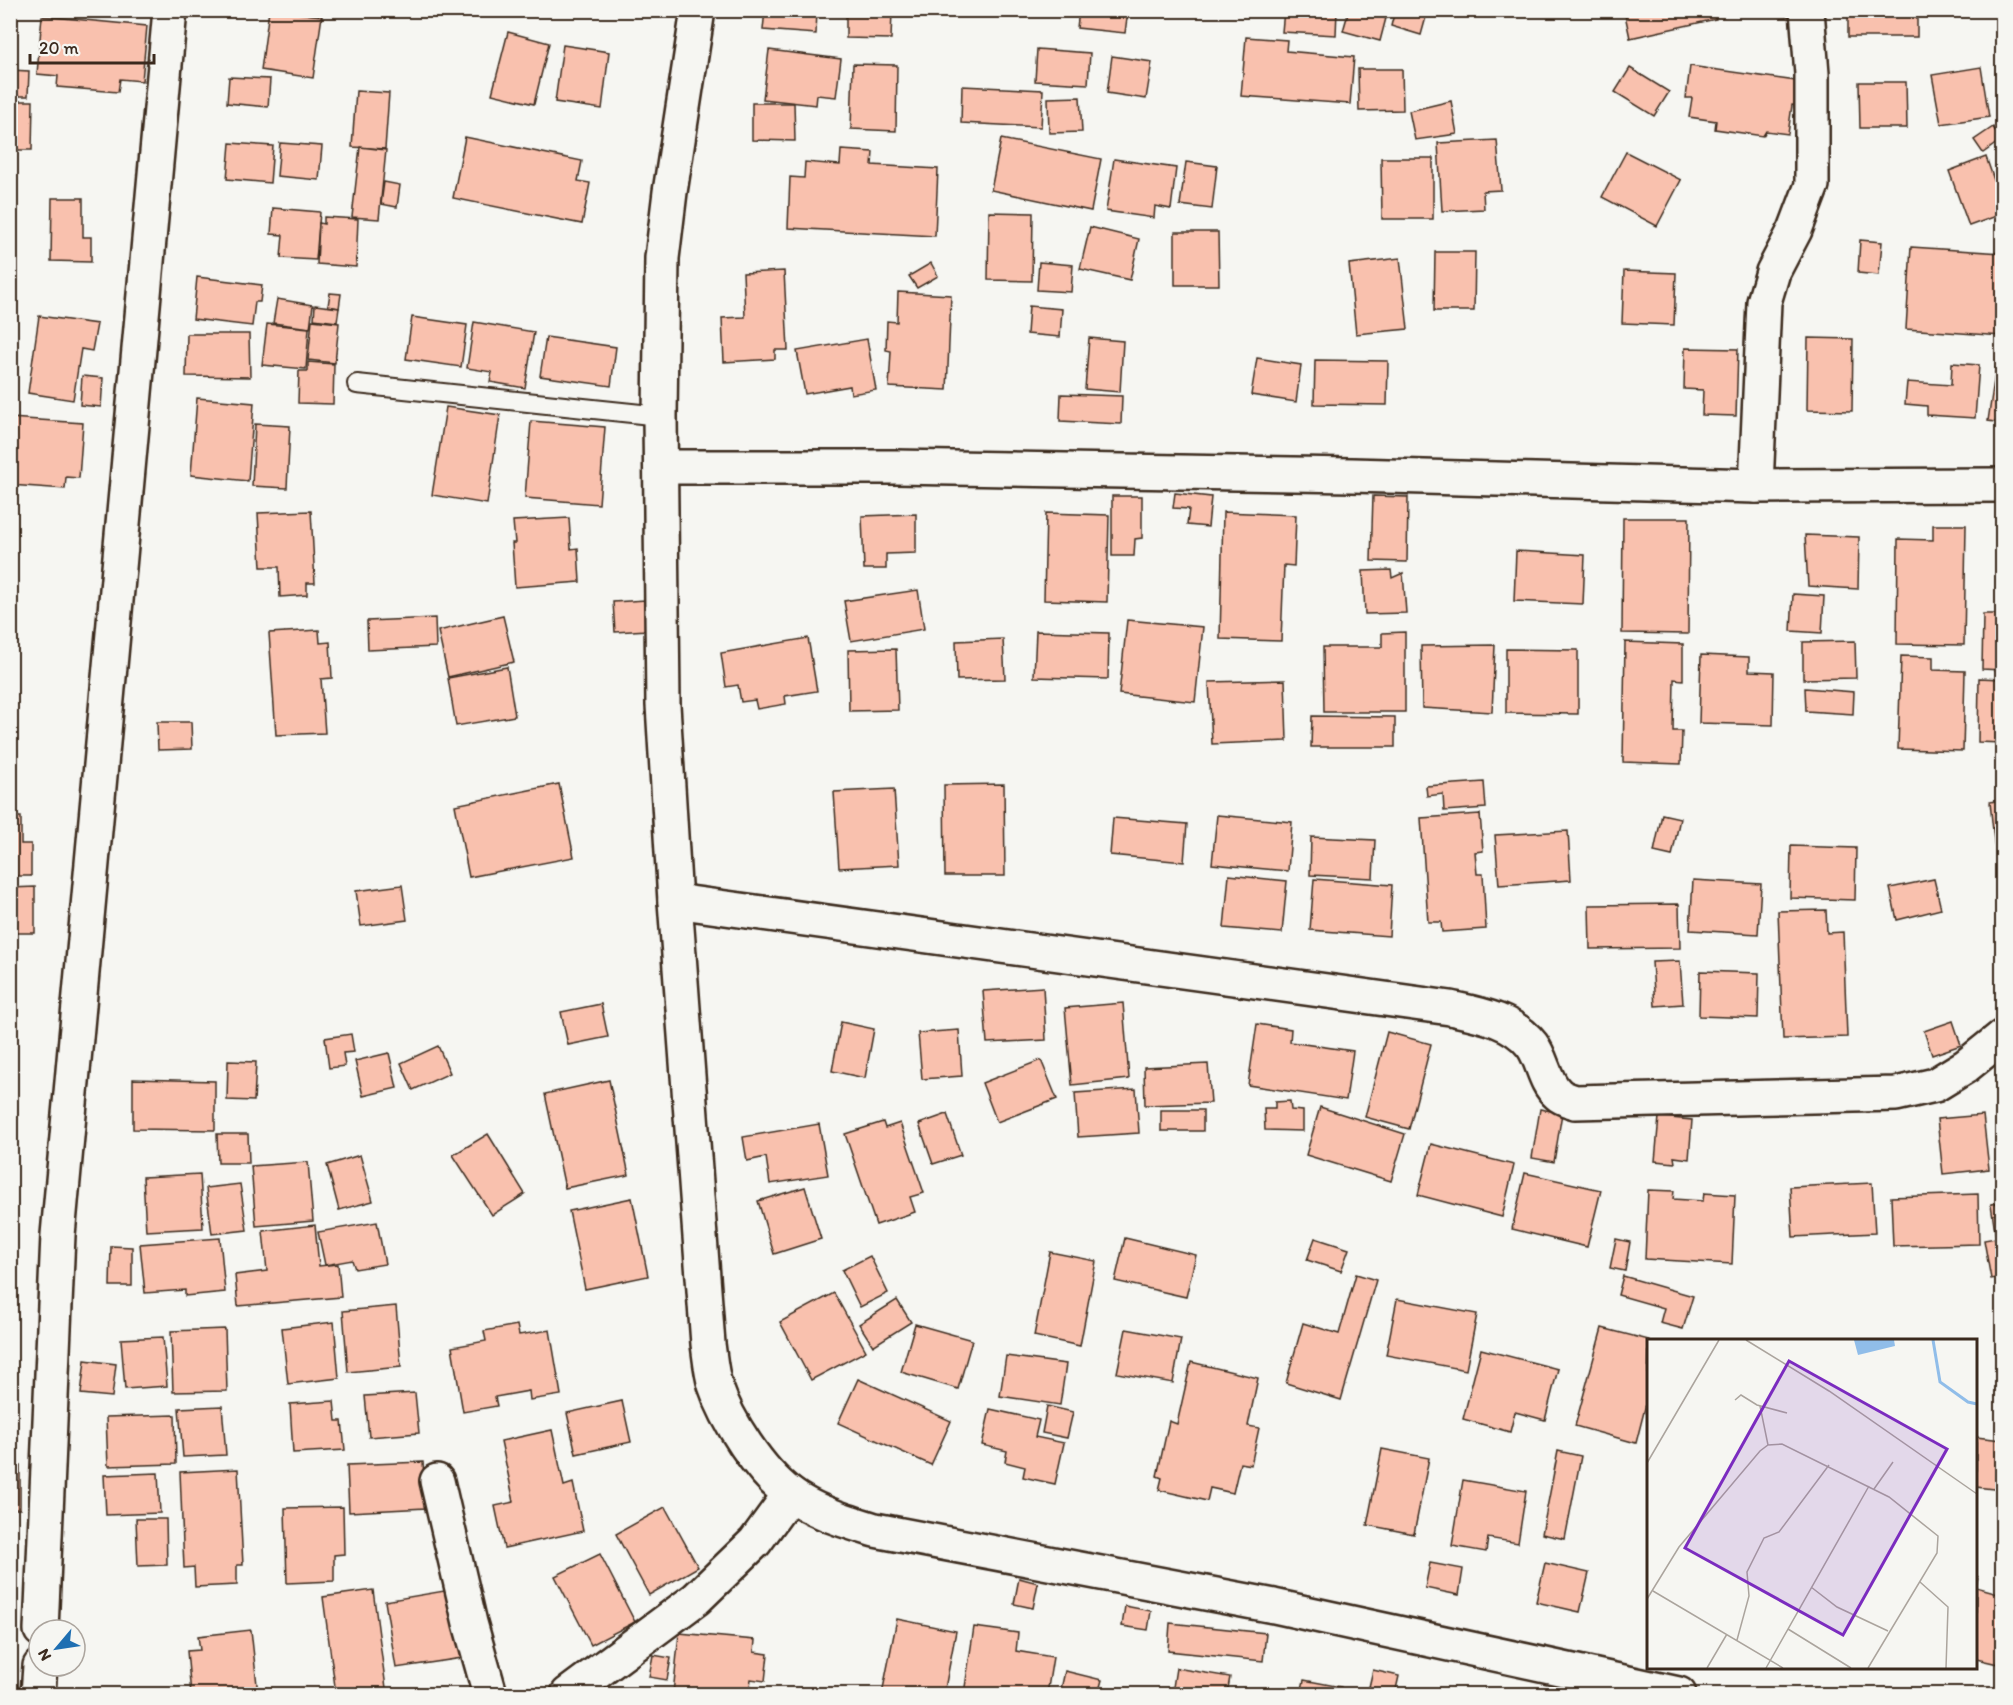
<svg xmlns="http://www.w3.org/2000/svg" width="2013" height="1705" viewBox="0 0 2013 1705" font-family="Itim,sans-serif">
  <rect width="100%" height="100%" fill="#f6f6f2"/>
  <filter id="ink" filterUnits="userSpaceOnUse"><feTurbulence type="fractalNoise" baseFrequency=".0167" numOctaves="2"/><feDisplacementMap in="SourceGraphic" scale="12" xChannelSelector="R" yChannelSelector="G"/><feConvolveMatrix kernelMatrix="1 2 1 2 8 2 1 2 1" color-interpolation-filters="sRGB"/></filter>
  <g filter="url(#ink)">
    <g fill="#f9c1ae" stroke="#3b2a1e" stroke-width="1.5">
      <polygon points="269,10 322,16 313,78 261,70"/>
      <polygon points="765,10 817,10 816,34 763,30"/>
      <polygon points="846,10 892,10 891,39 846,38"/>
      <polygon points="1079,10 1128,10 1125,33 1077,28"/>
      <polygon points="1284,10 1337,10 1336,35 1282,32"/>
      <polygon points="1349,10 1386,18 1380,41 1343,31"/>
      <polygon points="1395,10 1428,10 1421,35 1391,26"/>
      <polygon points="1624,10 1714,10 1716,19 1630,38"/>
      <polygon points="1742,10 1797,10 1796,18"/>
      <rect x="1848" y="10" width="69" height="27"/>
      <polygon points="42,16 147,26 142,81 120,79 118,92 57,87 58,76 37,74"/>
      <polygon points="508,32 549,43 534,104 492,94"/>
      <polygon points="11,36 13,64 10,64 10,36"/>
      <polygon points="1246,37 1287,40 1286,51 1354,57 1350,104 1241,96"/>
      <polygon points="563,45 609,52 602,109 555,102"/>
      <polygon points="1037,49 1090,53 1088,84 1035,81"/>
      <polygon points="769,50 841,59 836,97 817,95 816,105 763,99"/>
      <polygon points="1112,56 1152,62 1146,99 1107,93"/>
      <polygon points="853,64 897,65 896,131 851,129"/>
      <polygon points="1690,66 1803,82 1800,106 1792,105 1788,134 1766,131 1763,136 1715,129 1716,121 1689,117 1692,98 1686,98"/>
      <polygon points="1981,67 1989,117 1941,124 1932,75"/>
      <polygon points="1630,68 1669,92 1654,116 1615,92"/>
      <polygon points="1358,69 1402,69 1403,110 1359,111"/>
      <polygon points="10,70 29,71 28,96 10,96"/>
      <polygon points="229,77 270,79 268,107 227,103"/>
      <polygon points="1859,82 1906,82 1907,128 1860,128"/>
      <polygon points="962,86 1043,90 1041,127 961,123"/>
      <polygon points="356,91 389,93 385,149 352,147"/>
      <polygon points="1080,97 1082,132 1049,133 1048,98"/>
      <polygon points="10,101 33,101 32,150 10,150"/>
      <polygon points="1451,101 1457,134 1415,140 1409,111"/>
      <polygon points="752,103 794,103 795,141 752,140"/>
      <polygon points="1993,127 2001,140 1983,153 1974,140"/>
      <polygon points="465,137 582,161 578,181 590,183 582,224 453,198"/>
      <polygon points="1001,139 1101,159 1091,211 991,190"/>
      <polygon points="1497,140 1501,190 1483,191 1484,209 1442,211 1438,143"/>
      <polygon points="230,143 273,146 270,183 227,179"/>
      <polygon points="280,143 322,146 319,180 277,176"/>
      <polygon points="360,147 386,150 379,219 352,217"/>
      <polygon points="841,150 873,152 872,165 938,169 935,236 788,228 790,177 804,178 805,162 840,165"/>
      <polygon points="1626,152 1681,180 1657,226 1602,197"/>
      <polygon points="1986,157 2002,203 2002,214 1969,226 1949,171"/>
      <polygon points="1381,158 1433,158 1433,219 1382,219"/>
      <polygon points="1114,159 1176,168 1171,209 1155,206 1154,218 1106,211"/>
      <polygon points="1186,162 1217,166 1212,209 1180,205"/>
      <polygon points="384,182 400,185 397,207 381,204"/>
      <polygon points="52,198 83,198 83,237 91,237 91,262 51,261"/>
      <polygon points="273,208 320,212 316,260 281,258 283,235 271,234"/>
      <polygon points="989,212 1033,213 1032,281 988,280"/>
      <polygon points="324,217 358,219 356,267 317,264 319,223 324,224"/>
      <polygon points="1090,227 1139,239 1130,280 1080,269"/>
      <polygon points="1175,232 1218,232 1219,285 1175,285"/>
      <polygon points="1860,240 1882,242 1879,275 1858,273"/>
      <polygon points="1911,247 2002,253 2002,336 1906,329"/>
      <polygon points="1435,252 1475,252 1474,311 1434,311"/>
      <polygon points="1400,258 1408,329 1356,334 1349,264"/>
      <polygon points="1039,262 1073,265 1071,292 1037,290"/>
      <polygon points="931,263 938,276 917,288 909,276"/>
      <polygon points="784,271 788,350 775,350 775,359 724,362 722,318 745,317 743,273"/>
      <polygon points="1624,271 1676,273 1674,325 1622,323"/>
      <polygon points="197,277 262,285 260,302 255,302 252,326 193,319"/>
      <polygon points="898,292 951,295 947,390 889,387 891,351 886,350 887,321 897,322"/>
      <polygon points="330,293 341,294 339,308 328,306"/>
      <polygon points="277,299 313,305 310,328 273,323"/>
      <polygon points="315,305 339,308 337,322 314,319"/>
      <polygon points="1029,306 1062,309 1060,337 1027,334"/>
      <polygon points="39,316 97,324 92,351 81,349 73,400 28,393"/>
      <polygon points="412,317 467,325 461,367 406,359"/>
      <polygon points="312,320 339,323 335,363 308,360"/>
      <polygon points="474,322 534,332 525,388 490,382 492,372 467,368"/>
      <polygon points="267,324 309,328 306,369 262,365"/>
      <polygon points="187,334 249,334 250,377 186,376"/>
      <polygon points="546,337 616,347 611,386 540,376"/>
      <polygon points="1089,338 1123,341 1120,392 1085,389"/>
      <polygon points="1808,338 1853,339 1852,411 1807,410"/>
      <polygon points="867,339 876,390 851,394 850,386 805,394 797,351"/>
      <polygon points="2000,340 2002,340 2002,423 1988,421"/>
      <polygon points="1685,348 1738,349 1736,416 1702,415 1703,390 1684,389"/>
      <polygon points="1257,358 1301,365 1296,402 1251,395"/>
      <polygon points="1315,360 1388,361 1387,405 1314,404"/>
      <polygon points="308,362 334,364 333,404 298,403 299,371 308,371"/>
      <polygon points="1952,363 1979,365 1975,418 1927,415 1927,406 1905,404 1907,382 1951,385"/>
      <polygon points="82,376 103,378 101,407 80,405"/>
      <polygon points="1061,394 1122,396 1121,424 1060,421"/>
      <polygon points="197,398 254,403 248,481 191,475"/>
      <polygon points="446,407 500,415 487,504 432,495"/>
      <polygon points="10,418 83,423 79,478 66,477 65,489 10,485"/>
      <polygon points="531,421 605,427 599,504 525,498"/>
      <polygon points="255,424 290,426 287,488 252,486"/>
      <polygon points="1175,493 1211,497 1208,527 1187,525 1189,509 1173,508"/>
      <polygon points="1112,496 1142,496 1142,538 1135,539 1134,556 1112,556"/>
      <polygon points="1373,496 1408,497 1407,562 1371,561"/>
      <polygon points="311,511 315,583 307,583 307,595 280,597 279,567 261,567 258,513"/>
      <polygon points="1223,512 1296,515 1294,566 1284,565 1281,641 1220,639"/>
      <polygon points="1046,513 1109,515 1107,602 1044,600"/>
      <polygon points="916,514 916,553 886,554 886,569 864,569 862,516"/>
      <polygon points="569,518 571,549 578,548 580,582 515,587 512,543 515,543 513,521"/>
      <polygon points="1623,518 1689,518 1688,634 1622,633"/>
      <polygon points="1933,525 1966,525 1964,645 1897,644 1898,539 1933,540"/>
      <polygon points="1805,535 1859,537 1858,589 1808,586"/>
      <polygon points="1516,551 1585,555 1583,604 1514,601"/>
      <polygon points="1391,570 1392,578 1403,573 1406,613 1365,614 1363,571"/>
      <polygon points="918,590 924,629 851,641 844,601"/>
      <polygon points="1793,594 1824,596 1822,633 1791,631"/>
      <polygon points="646,600 648,630 615,632 613,602"/>
      <polygon points="1983,614 2002,614 2002,670 1982,669"/>
      <polygon points="503,616 514,662 448,677 438,631"/>
      <polygon points="435,618 436,647 368,650 367,621"/>
      <polygon points="1127,620 1203,627 1195,702 1119,694"/>
      <polygon points="319,630 320,643 330,642 332,678 321,679 325,733 276,735 269,633"/>
      <polygon points="1036,631 1109,633 1108,679 1034,677"/>
      <polygon points="1405,632 1405,712 1324,712 1323,647 1382,647 1382,633"/>
      <polygon points="808,638 817,691 785,696 786,704 757,709 755,700 741,702 738,685 726,687 721,653"/>
      <polygon points="1003,639 1005,679 957,680 956,641"/>
      <polygon points="1855,641 1856,678 1803,679 1803,642"/>
      <polygon points="1625,642 1683,644 1683,680 1674,679 1673,731 1682,731 1681,764 1623,762"/>
      <polygon points="1495,645 1492,712 1422,708 1421,646"/>
      <polygon points="896,649 898,710 849,711 848,650"/>
      <polygon points="1506,649 1578,650 1578,714 1506,713"/>
      <polygon points="1701,655 1749,657 1749,671 1774,672 1773,725 1699,723"/>
      <polygon points="1901,656 1933,657 1933,670 1965,671 1963,751 1898,749"/>
      <polygon points="507,667 515,716 456,726 448,678"/>
      <polygon points="1979,678 2002,679 2002,743 1978,742"/>
      <polygon points="1285,680 1287,741 1212,744 1209,682"/>
      <polygon points="1805,688 1854,692 1853,714 1806,711"/>
      <polygon points="1312,716 1395,717 1395,747 1311,747"/>
      <polygon points="157,722 191,722 192,749 158,750"/>
      <polygon points="1484,782 1486,808 1444,811 1443,794 1427,796 1426,786"/>
      <polygon points="559,784 574,857 469,877 455,805"/>
      <polygon points="1004,784 1005,876 945,876 944,785"/>
      <polygon points="894,789 899,865 839,868 834,792"/>
      <polygon points="2002,800 2002,859 1996,860 1990,802"/>
      <polygon points="1480,814 1483,851 1475,852 1477,874 1483,874 1486,929 1442,932 1441,922 1428,922 1421,818"/>
      <polygon points="1662,814 1680,818 1672,856 1654,852"/>
      <polygon points="1217,815 1292,822 1288,871 1212,864"/>
      <polygon points="10,817 21,817 21,844 31,844 31,876 10,876"/>
      <polygon points="1113,818 1187,824 1184,862 1110,855"/>
      <polygon points="1568,831 1571,880 1499,885 1495,835"/>
      <polygon points="1311,837 1375,840 1373,878 1310,875"/>
      <polygon points="1791,846 1856,848 1855,900 1790,898"/>
      <polygon points="1229,875 1287,881 1282,933 1224,928"/>
      <polygon points="1314,879 1392,885 1389,936 1310,930"/>
      <polygon points="1934,879 1941,909 1897,920 1890,888"/>
      <polygon points="1693,880 1761,884 1758,934 1690,930"/>
      <polygon points="402,885 407,920 361,926 356,891"/>
      <polygon points="35,887 35,933 10,933 10,888"/>
      <polygon points="1679,904 1680,948 1590,949 1589,905"/>
      <polygon points="1826,910 1827,933 1843,932 1847,1037 1783,1039 1778,911"/>
      <polygon points="1680,961 1683,1004 1655,1006 1652,962"/>
      <polygon points="1700,971 1759,973 1758,1018 1699,1016"/>
      <polygon points="1043,987 1046,1040 987,1043 983,991"/>
      <polygon points="1123,1003 1129,1079 1072,1085 1065,1008"/>
      <polygon points="601,1004 608,1037 568,1045 561,1012"/>
      <polygon points="1953,1021 1961,1045 1932,1055 1924,1031"/>
      <polygon points="841,1022 874,1029 865,1078 832,1071"/>
      <polygon points="1257,1024 1291,1029 1290,1042 1353,1051 1346,1100 1248,1085"/>
      <polygon points="959,1030 962,1076 922,1079 918,1033"/>
      <polygon points="1387,1032 1431,1044 1409,1129 1365,1117"/>
      <polygon points="351,1034 354,1052 343,1053 345,1066 329,1068 325,1038"/>
      <polygon points="438,1046 450,1073 413,1090 401,1063"/>
      <polygon points="389,1053 397,1088 363,1096 355,1061"/>
      <polygon points="1041,1060 1057,1099 997,1122 982,1083"/>
      <polygon points="228,1061 256,1062 254,1101 227,1100"/>
      <polygon points="1208,1064 1211,1103 1145,1105 1144,1067"/>
      <polygon points="133,1079 215,1081 215,1130 133,1129"/>
      <polygon points="609,1080 629,1175 565,1188 545,1094"/>
      <polygon points="1136,1089 1139,1133 1078,1137 1075,1093"/>
      <polygon points="1290,1101 1291,1110 1303,1111 1303,1131 1265,1130 1264,1108 1275,1108 1275,1102"/>
      <polygon points="1320,1107 1405,1134 1391,1181 1306,1155"/>
      <polygon points="1540,1109 1562,1113 1554,1162 1532,1158"/>
      <rect x="1161" y="1110" width="42" height="21"/>
      <polygon points="947,1114 961,1155 933,1164 919,1124"/>
      <polygon points="1983,1115 1989,1169 1943,1174 1937,1119"/>
      <polygon points="1659,1117 1692,1120 1689,1159 1674,1157 1675,1163 1655,1161"/>
      <polygon points="883,1122 885,1128 900,1123 924,1193 910,1197 915,1212 876,1225 845,1134"/>
      <polygon points="819,1124 828,1175 770,1184 766,1157 747,1161 743,1137"/>
      <polygon points="217,1134 248,1134 249,1163 218,1163"/>
      <polygon points="488,1134 525,1194 492,1215 453,1155"/>
      <polygon points="1431,1144 1514,1165 1502,1217 1418,1195"/>
      <polygon points="360,1155 373,1201 339,1210 327,1165"/>
      <polygon points="308,1162 313,1221 256,1226 251,1166"/>
      <polygon points="1525,1173 1601,1190 1587,1247 1512,1229"/>
      <polygon points="200,1174 203,1228 146,1231 143,1177"/>
      <polygon points="1872,1183 1875,1233 1793,1237 1790,1187"/>
      <polygon points="240,1184 247,1230 212,1234 206,1188"/>
      <polygon points="805,1187 821,1239 774,1254 758,1201"/>
      <polygon points="1648,1190 1674,1191 1673,1199 1703,1201 1704,1193 1735,1195 1732,1264 1645,1259"/>
      <polygon points="1978,1194 1979,1244 1893,1246 1891,1197"/>
      <polygon points="632,1198 648,1276 585,1289 569,1211"/>
      <polygon points="2002,1203 2002,1277 1991,1279 1984,1240 1996,1238 1991,1204"/>
      <polygon points="377,1222 385,1264 355,1269 352,1260 325,1265 318,1232"/>
      <polygon points="315,1225 319,1266 338,1264 341,1297 238,1306 235,1275 267,1271 263,1231"/>
      <polygon points="220,1238 225,1292 185,1296 185,1290 145,1293 140,1244"/>
      <polygon points="1125,1238 1196,1255 1186,1297 1115,1281"/>
      <polygon points="1315,1238 1349,1249 1341,1271 1307,1260"/>
      <polygon points="1616,1239 1630,1242 1625,1271 1610,1268"/>
      <polygon points="111,1246 132,1247 132,1286 110,1286"/>
      <polygon points="1050,1252 1096,1261 1080,1346 1034,1336"/>
      <polygon points="870,1256 888,1293 860,1307 842,1270"/>
      <polygon points="1356,1274 1376,1280 1341,1400 1286,1383 1303,1323 1339,1334"/>
      <polygon points="1623,1276 1693,1296 1683,1329 1660,1323 1664,1308 1618,1295"/>
      <polygon points="834,1293 866,1351 811,1380 780,1322"/>
      <polygon points="1397,1299 1477,1314 1466,1370 1386,1355"/>
      <polygon points="897,1300 911,1322 873,1346 859,1324"/>
      <polygon points="396,1306 401,1367 348,1372 343,1311"/>
      <polygon points="334,1322 339,1378 288,1384 282,1328"/>
      <polygon points="915,1324 972,1340 958,1389 901,1372"/>
      <polygon points="517,1325 519,1335 550,1330 561,1395 530,1400 529,1391 495,1397 497,1406 463,1412 452,1347 486,1341 484,1331"/>
      <polygon points="1602,1328 1649,1340 1648,1396 1636,1443 1575,1426"/>
      <polygon points="225,1329 227,1391 173,1392 171,1331"/>
      <polygon points="1126,1329 1181,1339 1173,1383 1117,1373"/>
      <polygon points="163,1337 167,1386 125,1389 121,1339"/>
      <polygon points="1481,1349 1558,1369 1545,1420 1515,1412 1510,1432 1463,1419"/>
      <polygon points="1006,1356 1066,1364 1060,1405 1000,1396"/>
      <polygon points="85,1360 116,1364 112,1397 81,1394"/>
      <polygon points="1191,1362 1258,1378 1248,1426 1259,1428 1251,1465 1240,1463 1233,1493 1210,1488 1207,1501 1159,1490 1162,1478 1157,1476 1169,1421 1177,1424"/>
      <polygon points="858,1379 951,1421 931,1465 838,1423"/>
      <polygon points="415,1393 419,1433 369,1437 365,1396"/>
      <polygon points="334,1401 336,1421 342,1421 345,1450 293,1453 290,1404"/>
      <polygon points="622,1401 631,1442 576,1454 567,1413"/>
      <polygon points="222,1406 226,1455 183,1457 179,1408"/>
      <polygon points="1047,1406 1073,1412 1067,1438 1042,1433"/>
      <polygon points="990,1409 1039,1420 1035,1437 1064,1443 1055,1484 1023,1477 1025,1467 1005,1462 1007,1451 982,1445"/>
      <polygon points="175,1415 176,1464 108,1466 106,1417"/>
      <polygon points="552,1430 564,1486 573,1483 583,1531 504,1548 495,1506 514,1502 501,1441"/>
      <polygon points="1976,1437 2002,1440 2002,1490 1976,1487"/>
      <polygon points="1382,1449 1429,1458 1414,1534 1367,1525"/>
      <polygon points="1558,1451 1581,1456 1565,1539 1542,1534"/>
      <polygon points="423,1462 426,1508 349,1512 347,1465"/>
      <rect x="10" y="1465" width="10" height="44"/>
      <polygon points="238,1469 243,1565 237,1565 237,1585 195,1587 194,1567 184,1568 180,1472"/>
      <polygon points="158,1473 160,1513 106,1515 104,1475"/>
      <polygon points="1463,1480 1526,1491 1518,1543 1488,1538 1486,1552 1452,1546"/>
      <polygon points="343,1507 344,1554 334,1555 334,1581 287,1583 285,1508"/>
      <polygon points="665,1507 698,1567 649,1595 616,1534"/>
      <polygon points="136,1519 166,1519 167,1565 138,1566"/>
      <polygon points="600,1554 635,1622 591,1645 555,1576"/>
      <polygon points="1430,1563 1463,1569 1459,1595 1425,1588"/>
      <polygon points="1545,1563 1589,1573 1580,1612 1536,1602"/>
      <polygon points="1976,1576 1978,1577 1976,1587 2002,1594 2002,1643 1998,1664 1976,1659"/>
      <polygon points="1019,1578 1038,1583 1033,1608 1014,1604"/>
      <polygon points="373,1590 386,1688 336,1694 323,1597"/>
      <polygon points="450,1590 462,1658 396,1668 385,1601"/>
      <polygon points="1125,1606 1151,1611 1148,1630 1122,1626"/>
      <polygon points="897,1619 956,1631 944,1694 882,1694"/>
      <polygon points="1170,1623 1266,1633 1263,1661 1168,1651"/>
      <polygon points="974,1627 1018,1633 1016,1651 1053,1657 1047,1694 964,1694"/>
      <polygon points="251,1630 258,1694 191,1694 187,1651 200,1650 198,1636"/>
      <polygon points="679,1633 755,1640 754,1652 768,1654 765,1681 751,1679 749,1694 673,1694"/>
      <polygon points="653,1655 671,1658 667,1680 649,1677"/>
      <polygon points="1176,1668 1230,1677 1227,1694 1172,1694"/>
      <polygon points="1373,1670 1399,1676 1395,1694 1369,1687"/>
      <polygon points="1065,1671 1102,1680 1098,1694 1060,1694"/>
      <polygon points="1304,1680 1341,1687 1339,1694 1301,1694"/>
    </g>
    <g fill="none" stroke-linecap="round" stroke-linejoin="round">
      <g stroke="#3b2a1e" stroke-width="22">
        <polyline id="lane" points="357,384 660,416"/>
      </g>
      <g stroke="#3b2a1e" stroke-width="38">
        <g id="street">
          <path d="M698,10l-28,182 -8,66 -2,158 3,289 12,196 33,443c2,14 3,28 7,41 12,36 45,87 75,109 24,18 56,27 85,36l399,76 405,88"/>
          <polyline points="661,467 895,467 1352,475 1756,486 2002,485"/>
          <polyline points="1756,486 1764,302 1773,272 1795,230 1812,185 1812,74 1807,10"/>
          <path d="M675,901l775,107c28,6 63,12 82,37 11,15 12,37 26,49 4,4 11,6 17,8l321,-8 39,-9 31,-19 36,-29"/>
          <polyline points="437,1481 470,1623 490,1694"/>
          <polyline points="568,1694 696,1599 755,1542 790,1494"/>
        </g>
      </g>
      <g stroke="#3b2a1e" stroke-width="38">
        <g id="secondary">
          <polyline points="41,1630 58,1235 170,10"/>
          <polyline points="38,1694 40,1666"/>
        </g>
      </g>
      <use href="#lane" stroke="#f6f6f2" stroke-width="18"/>
      <use href="#street" stroke="#f6f6f2" stroke-width="33"/>
      <use href="#secondary" stroke="#f6f6f2" stroke-width="33"/>
    </g>
  </g>
  <g transform="translate(1647 1339)">
    <rect width="330" height="330" fill="#f6f6f2"/>
    <path d="M207,1h40l1,6 -37,9z" fill="#90bde9"/>
    <path fill="none" stroke="#90bde9" stroke-width="3" d="M286,1l7,42 28,20 9,2"/>
    <path fill="none" stroke="#aba49d" stroke-width="1.5" d="M99,1l83,51 148,103M88,61l6,-5 16,10 30,8M113,67l8,39M0,124l72,-123M227,150l19,-27M273,243l28,25 -2,61M164,248l26,20 51,24M6,252l130,77M0,260l32,-52 81,-96 8,-6 14,-1 107,53 49,39 -1,17 -69,115M141,290l63,39M90,301l12,-44 -2,-24 17,-34 15,-6 50,-67M60,329l20,-34M119,329l103,-182"/>
    <path fill="#7b2cbf" fill-opacity="0.15" stroke="#7b2cbf" stroke-width="3" d="M142,22l158,88 -104,186 -158,-87z"/>
    <rect width="330" height="330" fill="none" stroke="#3b2a1e" stroke-width="3"/>
  </g>
  <rect width="2013" height="1705" fill="none" stroke="#f6f6f2" stroke-width="36"/>
  <rect x="18" y="18" width="1977" height="1669" fill="none" stroke="#3b2a1e" stroke-width="2" filter="url(#ink)"/>
  <g transform="translate(57 1648) rotate(241)"><circle r="28" fill="#f6f6f2" stroke="#aba49d" stroke-width="1.5"/>
  <path d="M0-4.5L10 22L0 15L-10 22Z" fill="#1f6fb2"/>
  <text y="-9" font-size="16" font-weight="bold" text-anchor="middle" fill="#3b2a1e">N</text>
  </g>
  <path d="M30 54v9h124v-9" fill="none" stroke="#3b2a1e" stroke-width="3"/>
  <text x="39" y="54" font-size="18" fill="#3b2a1e" stroke="#f6f6f2" stroke-width="4.5" paint-order="stroke">20 m</text>
</svg>
